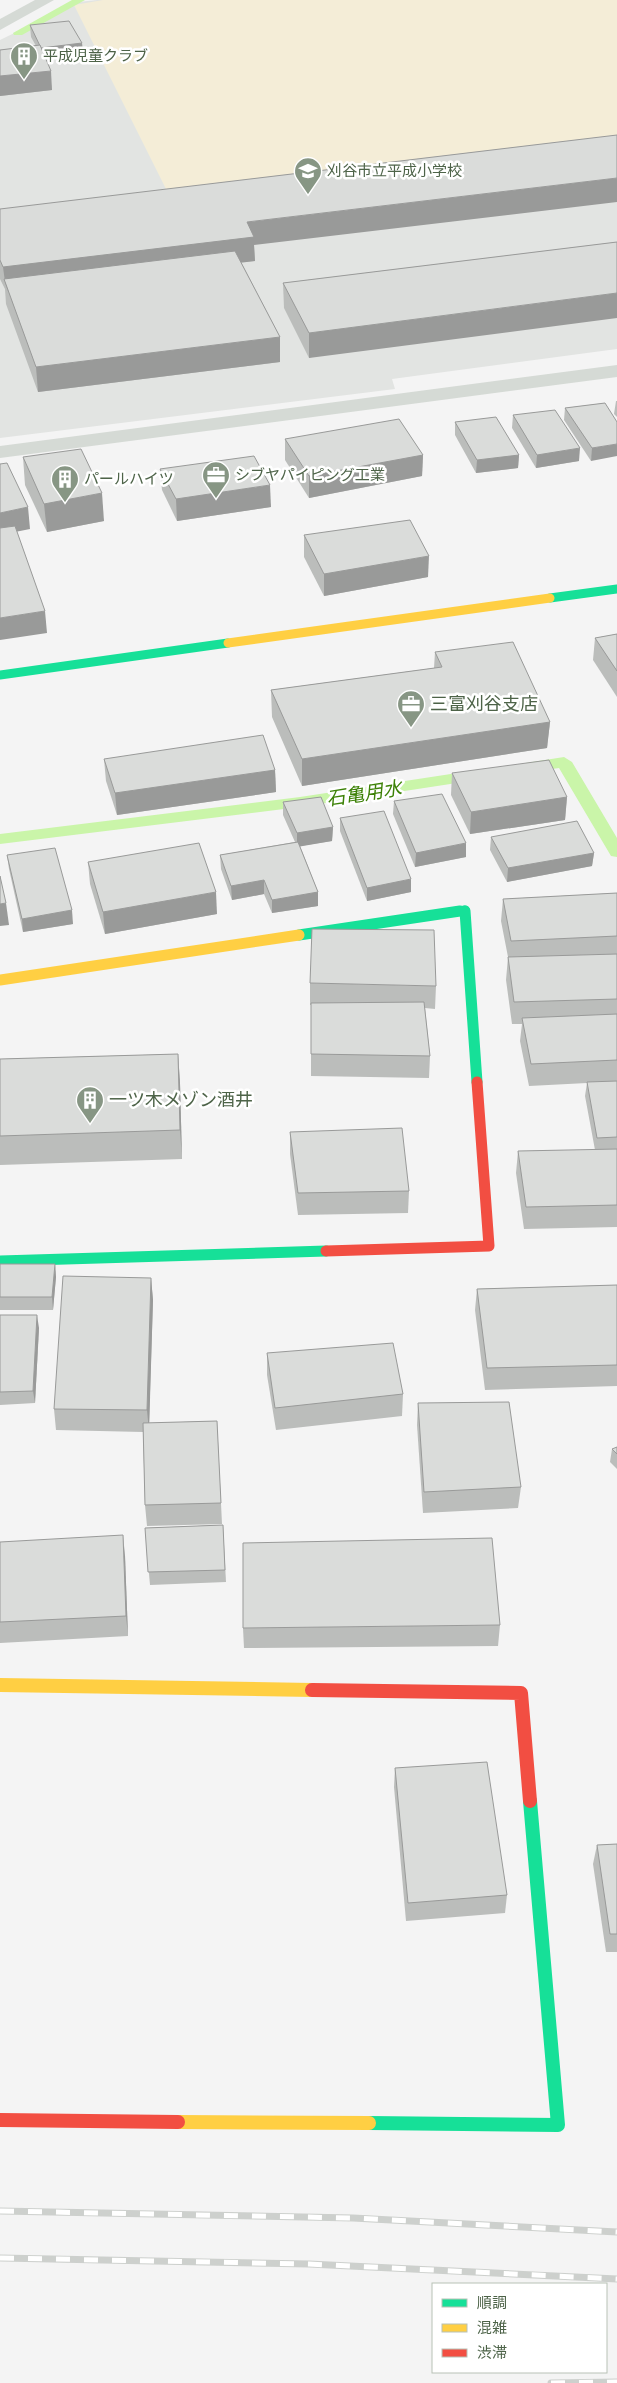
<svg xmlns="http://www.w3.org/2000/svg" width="617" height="2383" viewBox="0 0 617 2383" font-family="'Noto Sans','Noto Sans JP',sans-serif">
  <rect width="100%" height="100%" fill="#f4f4f4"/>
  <polygon fill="#e2e4e2" points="97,0 617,0 617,349 392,379 395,389 0,438 0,40 78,2"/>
  <polygon fill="#f4edd7" points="103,0 617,0 617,135 166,189 74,5"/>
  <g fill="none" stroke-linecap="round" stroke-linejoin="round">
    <g fill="#caf5a9" fill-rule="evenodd">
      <polygon points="72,0 85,0 22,35 14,35 13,33"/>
      <polygon points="564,757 572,762 617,838 617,857 611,856 559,768 526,773 518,768 526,763"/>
      <polygon points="477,770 485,775 483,779 300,807 0,844 0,834 300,797"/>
    </g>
    <g fill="#d5dad5" fill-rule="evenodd">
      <polygon points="35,0 54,0 0,30 0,19"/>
      <polygon points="617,365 617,377 0,458 0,446"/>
    </g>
    <g stroke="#16e098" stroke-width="9">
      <polyline points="550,598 617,589"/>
      <polyline points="0,675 228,643"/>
      <polyline points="452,912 465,910 465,912"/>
    </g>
    <g stroke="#16e098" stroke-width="11">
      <polyline points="465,911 477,1082"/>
      <polyline points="299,935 460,911"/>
      <polyline points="0,1261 326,1251"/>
    </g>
    <polyline stroke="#16e098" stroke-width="14" points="369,2123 558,2125 530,1801"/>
    <polyline stroke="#ffcf43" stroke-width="9" points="228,643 550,598"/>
    <polyline stroke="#ffcf43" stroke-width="11" points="0,980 299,935"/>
    <g stroke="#ffcf43" stroke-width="14">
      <polyline points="0,1685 312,1690"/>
      <polyline points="178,2122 369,2123"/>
    </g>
    <polyline stroke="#f24e42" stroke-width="11" points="326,1251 489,1246 477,1082"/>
    <g stroke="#f24e42" stroke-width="14">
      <polyline points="312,1690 521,1693 530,1801"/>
      <polyline points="0,2120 178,2122"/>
    </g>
    <g stroke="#cdd0cd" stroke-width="7">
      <g id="rail">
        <polyline points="0,2211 353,2218 617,2232"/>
        <polyline points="0,2258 309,2264 617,2279"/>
        <polyline points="551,2383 617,2382"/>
      </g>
    </g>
    <use href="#rail" stroke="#fff" stroke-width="5" stroke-dasharray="14" stroke-linecap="butt"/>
  </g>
  <g fill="#bbbdbb">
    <polygon points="30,25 82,43 83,55 46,59 52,90 0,96 0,50 36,46 31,37"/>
    <polygon points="0,209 254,245 255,261 241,262 280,337 280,362 38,392 6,304 5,289 0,279"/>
    <polygon points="617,242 309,358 284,308 283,283"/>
    <polygon points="616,401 617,401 617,417 614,414"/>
    <polygon points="605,403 591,461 564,420 565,408"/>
    <polygon points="513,415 579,461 536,468 512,428"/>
    <polygon points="455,422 519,455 518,468 476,473 455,435"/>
    <polygon points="285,439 423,455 422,476 309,498 285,460"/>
    <polygon points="23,457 104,521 47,532 25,485"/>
    <polygon points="160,469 271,507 177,521 162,490"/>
    <polygon points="304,535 428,577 324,596 304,557"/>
    <polygon points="617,634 617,697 593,660 595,638"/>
    <polygon points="435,652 550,722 547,748 302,786 272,717 271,690 434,668"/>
    <polygon points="104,759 275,770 276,792 117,815 106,781"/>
    <polygon points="452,773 567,797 565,820 470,834 451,795"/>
    <polygon points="394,801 466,857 415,867 393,814"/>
    <polygon points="283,802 333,827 332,841 300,846 318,892 318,906 272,913 264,894 232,900 221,869 220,855 295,842 283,815"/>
    <polygon points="340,818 411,892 367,901 340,831"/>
    <polygon points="491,837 594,853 592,866 507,882 490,850"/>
    <polygon points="7,855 73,924 23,932 9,869"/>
    <polygon points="88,862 217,914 105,934 90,884"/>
    <polygon points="617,893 617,1227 524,1229 516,1173 518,1151 595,1150 585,1096 587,1083 529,1086 520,1041 522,1024 512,1024 506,980 508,957 501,921 503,899"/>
    <polygon points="310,983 436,986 435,1009 425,1008 430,1056 429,1078 311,1076 311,1005 310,1005"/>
    <polygon points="178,1054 180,1083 182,1159 0,1165 0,1059"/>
    <polygon points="290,1132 409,1191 408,1213 298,1215 290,1154"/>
    <polygon points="0,1264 55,1264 56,1277 53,1310 0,1310"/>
    <polygon points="151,1278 153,1300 149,1423 217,1421 222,1524 147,1526 145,1505 143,1432 56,1430 54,1409"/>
    <polygon points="617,1285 617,1386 485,1390 475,1310 477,1289"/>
    <polygon points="0,1315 39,1328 35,1403 0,1405"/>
    <polygon points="267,1353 403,1394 402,1416 276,1430 267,1375"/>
    <polygon points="418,1403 521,1487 518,1508 423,1513 417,1425"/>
    <polygon points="617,1447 617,1469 610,1462 612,1449"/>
    <polygon points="223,1525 226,1582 150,1585 145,1528"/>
    <polygon points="0,1542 125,1556 128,1636 0,1643"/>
    <polygon points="500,1625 498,1646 244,1648 243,1628"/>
    <polygon points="395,1768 507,1895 505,1913 406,1921 394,1787"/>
    <polygon points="617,1844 617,1952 606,1952 593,1864 597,1845"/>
  </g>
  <g fill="#999a99">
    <polygon points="82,43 83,55 42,60 41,48"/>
    <polygon points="51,71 52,90 0,96 0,76"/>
    <polygon points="617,178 617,202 254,245 255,261 8,291 5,282 3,267 247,222"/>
    <polygon points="617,293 617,318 309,358 309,333"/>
    <polygon points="280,337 280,362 38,392 36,367"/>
    <polygon points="617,444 617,456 591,461 592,448"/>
    <polygon points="580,448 579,461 536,468 537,455"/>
    <polygon points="423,455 422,476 309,498 309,476"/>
    <polygon points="519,455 518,468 476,473 477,460"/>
    <polygon points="270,485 271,507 177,521 176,499"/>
    <polygon points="102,493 104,521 47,532 44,504"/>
    <polygon points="28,507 30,529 0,535 0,513"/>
    <polygon points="429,556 428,577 324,596 324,574"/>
    <polygon points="45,611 47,633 0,640 0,618"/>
    <polygon points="550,722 547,748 302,786 302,759"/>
    <polygon points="275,770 276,792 117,815 115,793"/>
    <polygon points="567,797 565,820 470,834 471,812"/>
    <polygon points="333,827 332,841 297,847 297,833"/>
    <polygon points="466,843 466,857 415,867 416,853"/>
    <polygon points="594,853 592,866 507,882 508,868"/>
    <polygon points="411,879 411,892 367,901 367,888"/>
    <polygon points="264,880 264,894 232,900 231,886"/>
    <polygon points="216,892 217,914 105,934 103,912"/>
    <polygon points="318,892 318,906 272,913 272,900"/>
    <polygon points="6,903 9,925 0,926 0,904"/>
    <polygon points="72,910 73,924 23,932 22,919"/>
    <polygon points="178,1054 180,1083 182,1159 180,1130"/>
    <polygon points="55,1264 56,1277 53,1310 52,1297"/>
    <polygon points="151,1278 153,1300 149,1432 147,1410"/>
    <polygon points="37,1315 39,1328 35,1403 33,1391"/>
    <polygon points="123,1535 125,1556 128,1636 126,1616"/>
  </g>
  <g fill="#dadcda" stroke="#999a99">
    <polygon points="69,21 82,43 41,48 30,25"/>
    <polygon points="40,45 51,71 0,76 0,50"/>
    <polygon points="617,135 617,178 247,222 254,237 3,267 0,260 0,209"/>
    <polygon points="617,242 617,293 309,333 283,283"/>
    <polygon points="235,251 280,337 36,367 4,279"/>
    <polygon points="605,403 617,422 617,444 592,448 565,408"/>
    <polygon points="555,410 580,448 537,455 513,415"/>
    <polygon points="496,417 519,455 477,460 455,422"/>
    <polygon points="399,419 423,455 309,476 285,439"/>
    <polygon points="81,449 102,493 44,504 23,457"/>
    <polygon points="254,456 270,485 176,499 160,469"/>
    <polygon points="7,463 28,507 0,513 0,464"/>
    <polygon points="410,520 429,556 324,574 304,535"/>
    <polygon points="15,526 45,611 0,618 0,528"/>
    <polygon points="617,634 617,671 595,638"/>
    <polygon points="513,642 550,722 302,759 271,690 442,667 435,652"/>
    <polygon points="263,735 275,770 115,793 104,759"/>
    <polygon points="549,760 567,797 471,812 452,773"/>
    <polygon points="442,794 466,843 416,853 394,801"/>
    <polygon points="321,797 333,827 297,833 283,802"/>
    <polygon points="384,811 411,879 367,888 340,818"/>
    <polygon points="577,821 594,853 508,868 491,837"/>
    <polygon points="298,842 318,892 272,900 264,880 231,886 220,855"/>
    <polygon points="199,843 216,892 103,912 88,862"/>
    <polygon points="55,848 72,910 22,919 7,855"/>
    <polygon points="0,876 6,903 0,904"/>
    <polygon points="617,893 617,936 511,941 503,899"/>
    <polygon points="312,929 434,930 436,986 310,983"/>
    <polygon points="617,954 617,999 514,1002 508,957"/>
    <polygon points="424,1002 430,1056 311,1054 311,1003"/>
    <polygon points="617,1014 617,1060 531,1064 522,1018"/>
    <polygon points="178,1054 180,1130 0,1136 0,1059"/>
    <polygon points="617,1081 617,1137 597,1138 587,1082"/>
    <polygon points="402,1128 409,1191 298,1193 290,1132"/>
    <polygon points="617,1149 617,1205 526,1207 518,1151"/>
    <polygon points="0,1264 55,1264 52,1297 0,1297"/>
    <polygon points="63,1276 151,1278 147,1410 54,1409"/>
    <polygon points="617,1285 617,1365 487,1368 477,1289"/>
    <polygon points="0,1315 37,1315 33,1391 0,1392"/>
    <polygon points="393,1343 403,1394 275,1408 267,1353"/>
    <polygon points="509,1402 521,1487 424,1492 418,1403"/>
    <polygon points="217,1421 221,1503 145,1505 143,1423"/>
    <polygon points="617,1447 617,1454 612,1449"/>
    <polygon points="223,1525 225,1570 148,1572 145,1528"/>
    <polygon points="123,1535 126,1616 0,1622 0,1542"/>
    <polygon points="492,1538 500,1625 243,1628 243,1543"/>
    <polygon points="487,1762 507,1895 408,1903 395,1768"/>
    <polygon points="617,1844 617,1934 610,1934 597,1845"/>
  </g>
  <defs>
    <g id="building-pin" transform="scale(1.4375)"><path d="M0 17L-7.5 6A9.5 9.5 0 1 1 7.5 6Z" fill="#879684" stroke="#fff"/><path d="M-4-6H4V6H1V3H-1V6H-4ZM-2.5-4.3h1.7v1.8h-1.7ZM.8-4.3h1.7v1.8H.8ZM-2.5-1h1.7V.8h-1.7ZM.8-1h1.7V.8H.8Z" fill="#fff"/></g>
    <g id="school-pin" transform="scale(1.4375)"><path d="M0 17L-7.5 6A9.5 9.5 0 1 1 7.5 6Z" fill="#879684" stroke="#fff"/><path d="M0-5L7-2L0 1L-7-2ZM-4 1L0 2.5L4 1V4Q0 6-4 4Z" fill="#fff"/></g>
    <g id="office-pin" transform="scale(1.4375)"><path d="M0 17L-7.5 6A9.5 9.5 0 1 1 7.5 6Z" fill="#879684" stroke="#fff"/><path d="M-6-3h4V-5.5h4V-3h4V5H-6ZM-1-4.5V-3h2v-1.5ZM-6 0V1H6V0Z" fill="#fff"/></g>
  </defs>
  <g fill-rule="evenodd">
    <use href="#building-pin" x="24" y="56"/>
    <use href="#school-pin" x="308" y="171"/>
    <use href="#office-pin" x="216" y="475"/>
    <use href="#building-pin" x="65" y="479"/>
    <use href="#office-pin" x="411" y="704"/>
    <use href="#building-pin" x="90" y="1100"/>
  </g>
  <g text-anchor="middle" stroke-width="5" stroke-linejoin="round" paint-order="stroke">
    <g font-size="15" fill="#4d6348" stroke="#fff" text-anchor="start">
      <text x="43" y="61">平成児童クラブ</text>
      <text x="327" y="176">刈谷市立平成小学校</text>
      <text x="235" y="480">シブヤパイピング工業</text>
      <text x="84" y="484">パールハイツ</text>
    </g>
    <g font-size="18" fill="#4d6348" stroke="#fff" text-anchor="start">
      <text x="430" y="710">三富刈谷支店</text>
      <text x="109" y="1106">一ツ木メゾン酒井</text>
    </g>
    <g font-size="19" font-style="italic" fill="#3c8106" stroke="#fff">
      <text transform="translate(364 793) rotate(-9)" y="7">石亀用水</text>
    </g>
  </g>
  <rect x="432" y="2283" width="175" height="90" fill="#ffffff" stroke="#b8c1b6"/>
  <rect x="442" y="2299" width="25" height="8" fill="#16e098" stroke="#b8c1b6"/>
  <text x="477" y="2308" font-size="15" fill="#4d6348">順調</text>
  <rect x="442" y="2324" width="25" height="8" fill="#ffcf43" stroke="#b8c1b6"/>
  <text x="477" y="2333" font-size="15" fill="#4d6348">混雑</text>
  <rect x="442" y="2349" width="25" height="8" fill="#f24e42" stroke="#b8c1b6"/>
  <text x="477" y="2358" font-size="15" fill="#4d6348">渋滞</text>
</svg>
